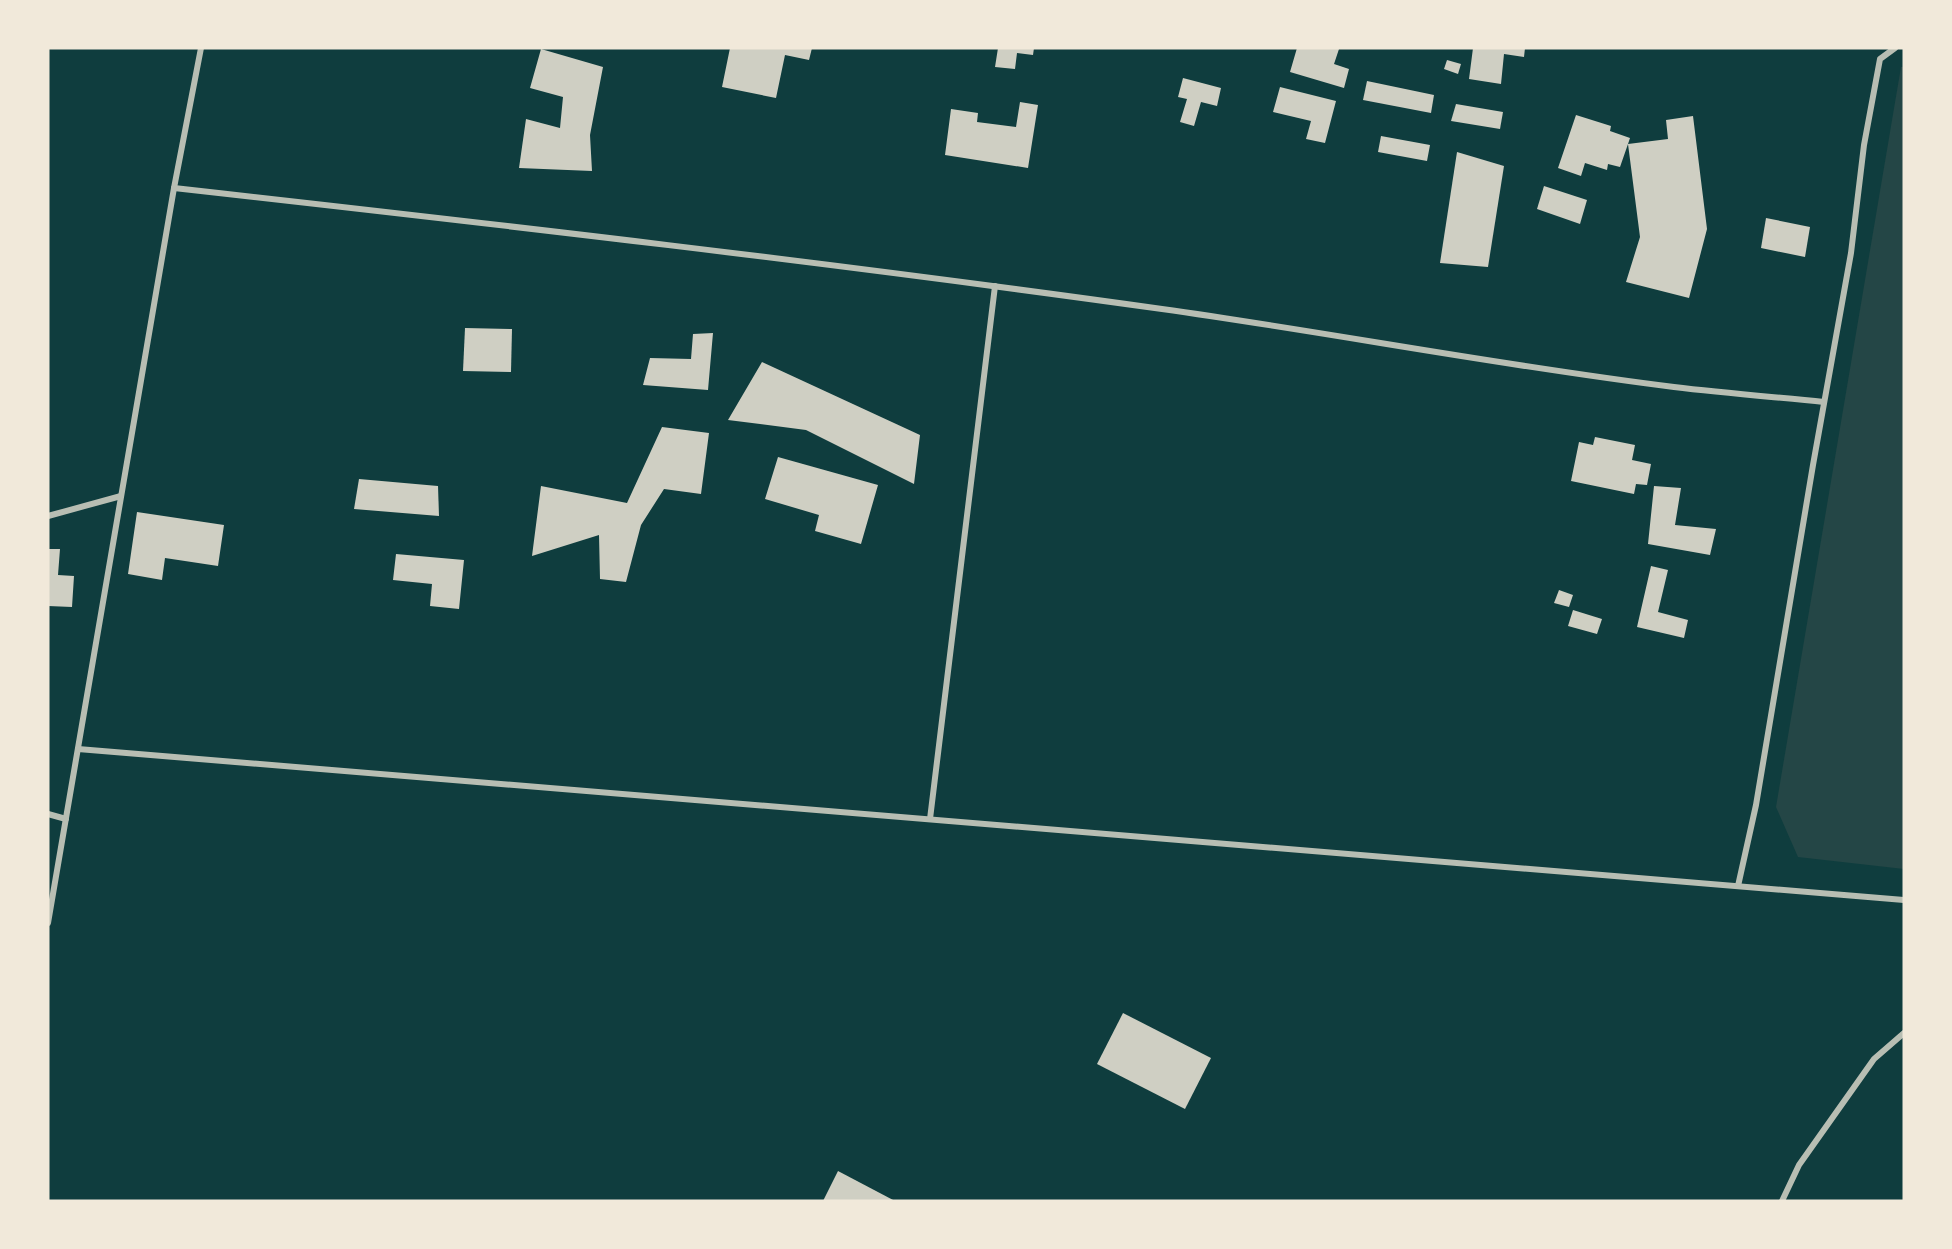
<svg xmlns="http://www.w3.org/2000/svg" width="1952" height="1249" viewBox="0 0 1952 1249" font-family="'Playfair Display',serif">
  <rect width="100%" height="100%" fill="#0f3d3e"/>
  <polygon fill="#244646" points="1901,67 1904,67 1904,869 1798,857 1776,807"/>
  <g fill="#cfcfc3">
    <polygon points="730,48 812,48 809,60 785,55 776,98 722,87"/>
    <polygon points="998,48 1034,48 1033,55 1017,53 1015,69 995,67"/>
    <polygon points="1297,48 1339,49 1334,64 1349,69 1344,88 1290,72"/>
    <polygon points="1473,48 1525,48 1524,57 1504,54 1501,84 1469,79"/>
    <polygon points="541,49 603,67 590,135 592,171 519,168 526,119 560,128 563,97 530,88"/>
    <polygon points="1447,60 1461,64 1458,74 1444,69"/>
    <polygon points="1183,78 1221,88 1217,106 1201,102 1194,126 1180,122 1187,99 1178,97"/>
    <polygon points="1367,81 1434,95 1431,113 1363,100"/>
    <polygon points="1280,87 1336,101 1325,143 1306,139 1311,121 1273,112"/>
    <polygon points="1020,102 1038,105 1028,168 945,155 951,109 978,113 977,122 1016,127"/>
    <polygon points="1456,104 1503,112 1500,129 1451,121"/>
    <polygon points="1576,115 1611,126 1610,131 1630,138 1628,144 1668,139 1666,120 1693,116 1707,229 1689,298 1626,282 1640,237 1628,144 1620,167 1608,164 1607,170 1585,163 1581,176 1558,168"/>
    <polygon points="1381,136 1430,145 1427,161 1378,152"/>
    <polygon points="1457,152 1504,166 1488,267 1440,263"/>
    <polygon points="1544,186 1587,200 1580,224 1537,209"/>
    <polygon points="1766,218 1810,227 1805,257 1761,248"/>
    <polygon points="465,328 512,329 511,372 463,371"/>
    <polygon points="713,333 708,390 643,385 650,358 691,359 693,334"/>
    <polygon points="762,362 920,435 914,484 806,430 728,420"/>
    <polygon points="662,427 709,433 701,494 664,489 641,525 626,582 600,579 599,535 532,556 541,486 627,503"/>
    <polygon points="1595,437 1635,445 1632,460 1651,464 1647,485 1636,484 1634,494 1571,481 1579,442 1593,445"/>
    <polygon points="778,457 878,485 861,544 815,531 819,515 765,499"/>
    <polygon points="359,479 438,486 439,516 354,509"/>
    <polygon points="1654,486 1681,488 1675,525 1716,529 1710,555 1648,544"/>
    <polygon points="137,512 224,525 218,566 165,558 162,580 128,574"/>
    <polygon points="48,549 60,549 58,575 74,576 72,607 48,606"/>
    <polygon points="396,554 464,560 459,609 430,606 432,584 393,580"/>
    <polygon points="1651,566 1668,570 1658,612 1688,620 1684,638 1637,627"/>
    <polygon points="1559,590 1573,595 1569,607 1554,603"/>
    <polygon points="1573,610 1602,619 1597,634 1568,626"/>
    <polygon points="1123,1013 1211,1058 1185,1109 1097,1064"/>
    <polygon points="838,1171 895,1201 823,1201"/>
  </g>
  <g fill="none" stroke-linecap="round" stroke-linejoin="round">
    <g stroke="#b8beb3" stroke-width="6">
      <path d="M174,188c330,37 659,75 988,121 171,24 341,57 512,78 50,6 100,10 150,15"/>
      <polyline points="48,516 121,496"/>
      <polyline points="78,749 1904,900"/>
      <polyline points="48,814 66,819"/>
      <polyline points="930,819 995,286"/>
      <polyline points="1738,886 1756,805 1813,465 1851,253 1864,145 1880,59 1895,48"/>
      <polyline points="48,923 174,188 201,48"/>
      <polyline points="1782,1201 1799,1165 1874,1059 1904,1033"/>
    </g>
  </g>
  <rect width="1952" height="1249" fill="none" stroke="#f1e9da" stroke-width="99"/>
</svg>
